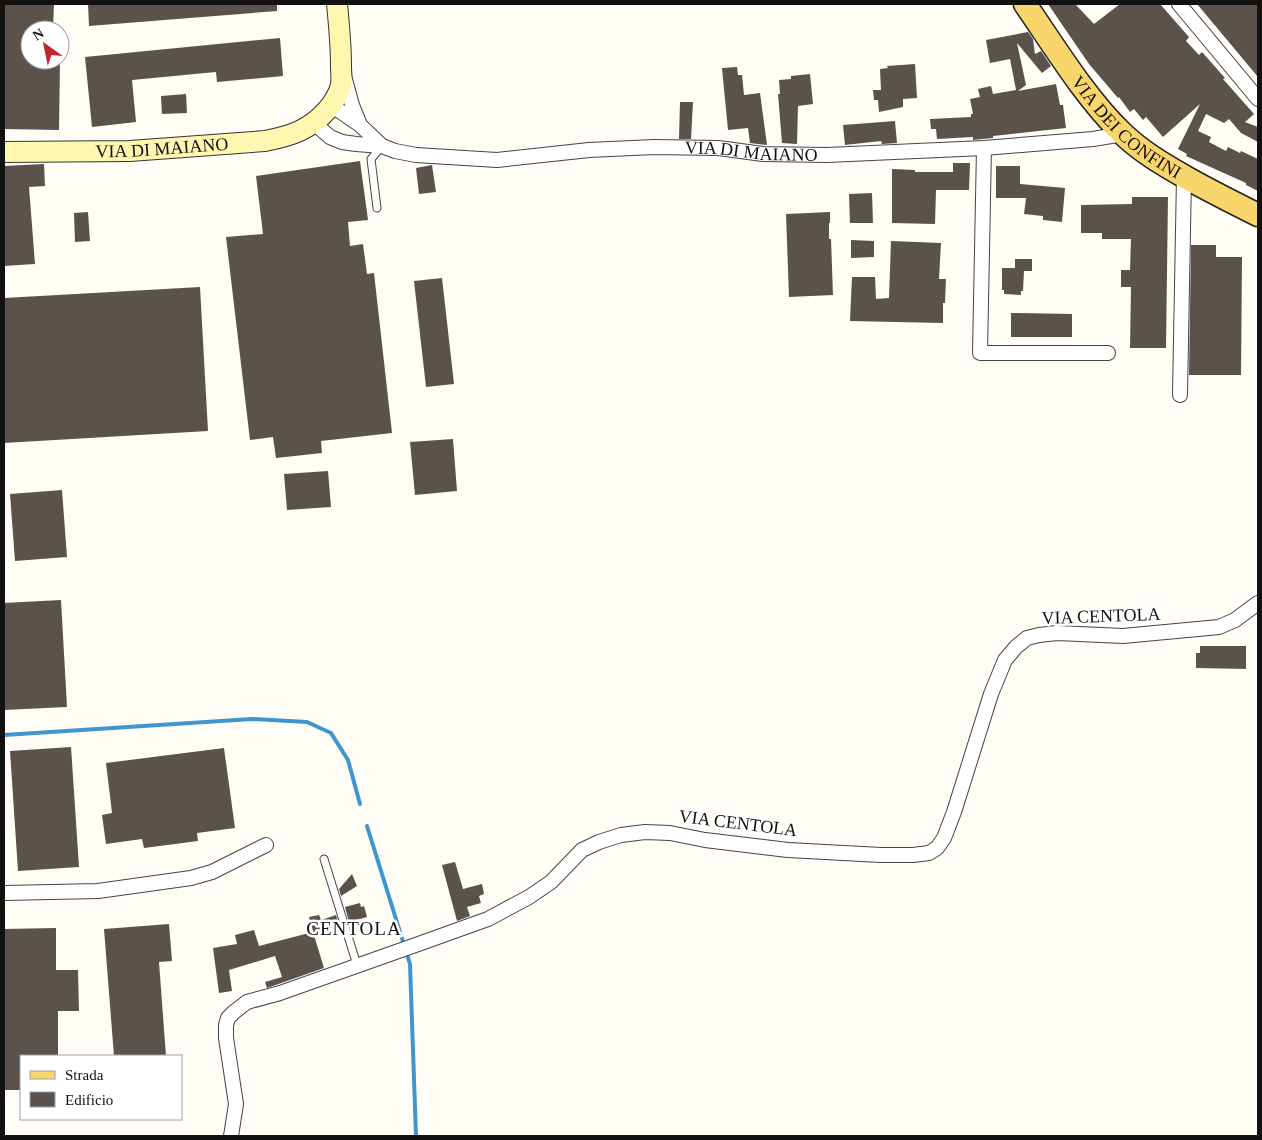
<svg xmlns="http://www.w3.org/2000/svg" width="1262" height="1140" viewBox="0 0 1262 1140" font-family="Georgia,serif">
  <rect width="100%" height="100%" fill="#fffdf5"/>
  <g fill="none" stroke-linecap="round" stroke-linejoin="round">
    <g stroke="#3f96cf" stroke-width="4">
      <polyline points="4,735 252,719 307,722 331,733 348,760 360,804"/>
      <polyline points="367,826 410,964 416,1136"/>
    </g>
  </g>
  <g fill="#5a524d">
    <polygon points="4,4 54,4 53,30 30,30 30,60 60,60 59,130 4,129"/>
    <polygon points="88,4 277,4 277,11 89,26"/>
    <polygon points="1048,4 1075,4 1094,24 1120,4 1160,4 1189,37 1186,41 1199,55 1202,52 1225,78 1223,79 1254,114 1245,122 1258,127 1258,142 1241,133 1229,119 1224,123 1206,114 1198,131 1211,137 1209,142 1226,151 1228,147 1240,153 1241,151 1258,159 1258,191 1246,185 1246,183 1186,156 1187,154 1178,149 1200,104 1163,137 1146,117 1143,120 1134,109 1130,112 1119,97 1118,98 1089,64"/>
    <polygon points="1197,4 1258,4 1258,77 1233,47"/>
    <polygon points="1028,32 1033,39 1035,54 1041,51 1051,66 1042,73 1017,43 1026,85 1018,91 1056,84 1060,105 1063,105 1066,128 993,136 993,138 973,140 973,137 937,139 936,129 931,129 930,119 971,117 971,114 973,114 970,99 980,97 978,89 991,86 993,94 1016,90 1010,59 990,63 986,40"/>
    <polygon points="280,38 283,76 217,82 216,72 132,80 136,122 92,127 85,57"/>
    <polygon points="915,64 917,98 903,99 903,107 879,112 878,100 874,100 873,90 881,90 880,69 888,68 887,66"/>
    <polygon points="737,67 738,75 742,75 744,95 760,93 767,145 750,143 748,128 728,130 722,68"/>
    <polygon points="810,74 813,104 798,106 797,144 782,143 778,94 780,94 779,80 791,79 791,76"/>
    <polygon points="186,94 187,113 162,114 161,96"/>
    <polygon points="680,102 693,102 691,139 679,139"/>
    <polygon points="895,121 897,143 882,144 881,141 845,145 843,125"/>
    <polygon points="360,161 368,220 348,222 350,246 363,244 367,274 374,273 392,433 321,441 322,453 276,458 273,437 250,440 226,237 263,234 256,176"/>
    <polygon points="953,163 970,163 969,190 936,190 935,224 892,223 892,169 915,170 915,172 953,172"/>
    <polygon points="44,164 45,186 29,187 35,264 4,266 4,166"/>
    <polygon points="432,165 436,192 419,194 416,168"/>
    <polygon points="996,166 1020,166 1020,184 1065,188 1062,222 1043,220 1043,216 1024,214 1026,198 996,198"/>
    <polygon points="872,193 873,223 850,223 849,194"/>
    <polygon points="1132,197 1168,197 1166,348 1130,348 1131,287 1121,287 1121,270 1130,270 1131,239 1102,239 1102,233 1081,233 1081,205 1132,204"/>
    <polygon points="88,212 90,241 75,242 74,213"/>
    <polygon points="830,212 830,223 829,223 829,239 831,239 833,295 789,297 786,214"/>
    <polygon points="851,240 874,241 874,257 851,258"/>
    <polygon points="891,241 941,243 939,279 946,279 945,303 943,303 943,323 850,321 852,277 875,277 876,299 889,298"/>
    <polygon points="1191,245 1216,245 1216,257 1242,257 1241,375 1189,375"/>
    <polygon points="1015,259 1032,259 1032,271 1024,271 1023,291 1021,291 1021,295 1004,294 1004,290 1002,290 1002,268 1015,268"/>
    <polygon points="442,278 454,384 426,387 414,281"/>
    <polygon points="200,287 208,431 4,443 4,298"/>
    <polygon points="1011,313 1072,314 1072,337 1011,337"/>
    <polygon points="453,439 457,491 415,495 410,442"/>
    <polygon points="328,471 331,507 287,510 284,474"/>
    <polygon points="62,490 67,557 15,561 10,494"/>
    <polygon points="61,600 67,707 4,710 4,603"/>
    <polygon points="1200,646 1246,646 1246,669 1196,668 1196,653 1200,653"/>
    <polygon points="71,747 79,867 18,871 10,751"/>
    <polygon points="224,748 235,828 197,833 198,841 144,848 142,839 106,844 102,815 112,813 106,763"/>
    <polygon points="455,862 463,889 482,884 484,894 479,896 481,903 467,907 470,916 457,921 442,865"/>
    <polygon points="352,874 357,886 341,896 339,889"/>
    <polygon points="360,903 361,907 364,906 367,917 349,922 345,907"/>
    <polygon points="319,915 321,920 336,915 339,925 314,934 309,917"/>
    <polygon points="169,924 172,961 159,962 166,1056 114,1056 104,929"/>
    <polygon points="56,928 56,970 78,970 79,1011 58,1011 58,1056 21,1056 21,1090 4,1090 4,929"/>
    <polygon points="254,930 259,946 313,932 324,968 267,988 265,982 282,977 275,956 229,970 232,991 219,993 213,948 237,944 235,935"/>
  </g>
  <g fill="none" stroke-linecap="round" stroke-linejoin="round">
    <g stroke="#444" stroke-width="9">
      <g id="lane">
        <polyline points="377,208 371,159 382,146"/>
        <polyline points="324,859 357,965"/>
      </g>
    </g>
    <g stroke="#444" stroke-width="16">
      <g id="street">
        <polyline points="1179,4 1258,99"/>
        <polyline points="344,76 352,105 360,125 382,146"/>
        <polyline points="331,105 360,125"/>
        <path id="s1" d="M314,123l16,14 12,5 14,2 26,2 13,5 21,4 81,5 92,-10 65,-3 64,1 45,6 64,1 157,-7 109,-9 30,-5"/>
        <polyline points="984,148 980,353 1108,353"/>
        <polyline points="1180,395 1184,176"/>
        <polyline points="4,893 98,891 191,878 212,872 266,845"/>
        <polyline points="231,1136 236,1104 226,1038 226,1025 228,1018 234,1012 247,1002 280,993 424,942 488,919 529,897 551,882 582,850 599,842 621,835 645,832 670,833 705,840 788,850 881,855 913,855 929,853 937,848 944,838 954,812 991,694 1005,660 1016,647 1027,638 1039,635 1057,633 1123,636 1219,627 1235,620 1258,603"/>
      </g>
    </g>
    <g stroke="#333" stroke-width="22">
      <g id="secondary">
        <path id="s2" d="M4,152l126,-1 135,-10c26,-5 45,-11 63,-32 6,-7 11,-16 13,-24 1,-7 0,-13 0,-19 0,-21 -2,-42 -4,-62"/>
      </g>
    </g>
    <g stroke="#222" stroke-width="25">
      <g id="primary">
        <path id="s3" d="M1025,4c29,42 60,93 96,128 19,19 43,33 66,46 23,13 47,25 71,37"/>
      </g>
    </g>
    <use href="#lane" stroke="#fff" stroke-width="7"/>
    <use href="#street" stroke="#fff" stroke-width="14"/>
    <use href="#secondary" stroke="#fff6b0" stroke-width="20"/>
    <use href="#primary" stroke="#f9d66b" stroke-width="22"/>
  </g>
  <g text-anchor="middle" stroke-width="5" stroke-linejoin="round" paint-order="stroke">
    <g font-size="18" fill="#111" stroke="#fff">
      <text dy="6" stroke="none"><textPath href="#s3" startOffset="161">VIA DEI CONFINI</textPath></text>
      <text dy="6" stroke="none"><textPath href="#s2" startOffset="158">VIA DI MAIANO</textPath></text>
      <text dy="6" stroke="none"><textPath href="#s1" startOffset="446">VIA DI MAIANO</textPath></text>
      <text transform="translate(1101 616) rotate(-2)" y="6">VIA CENTOLA</text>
      <text transform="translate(738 823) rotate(7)" y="6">VIA CENTOLA</text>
    </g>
    <g font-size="19" letter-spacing="1" fill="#111" stroke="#fff">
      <text x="354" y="935">CENTOLA</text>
    </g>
  </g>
  <rect width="1262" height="1140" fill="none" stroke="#111111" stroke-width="10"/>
  <rect x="20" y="1055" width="162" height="65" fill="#ffffff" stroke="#a0a0a0"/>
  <rect x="30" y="1071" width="25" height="8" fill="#f9d66b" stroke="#a0a0a0"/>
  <text x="65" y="1080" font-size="15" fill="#111111">Strada</text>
  <rect x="30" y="1092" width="25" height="15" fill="#5a524d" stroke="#a0a0a0"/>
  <text x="65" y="1105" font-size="15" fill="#111111">Edificio</text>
  <g transform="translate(45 45) rotate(327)"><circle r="24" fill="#ffffff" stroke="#a0a0a0"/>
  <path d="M0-4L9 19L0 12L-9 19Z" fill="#c4262e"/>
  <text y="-8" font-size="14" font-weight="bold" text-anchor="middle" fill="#111111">N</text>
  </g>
</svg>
